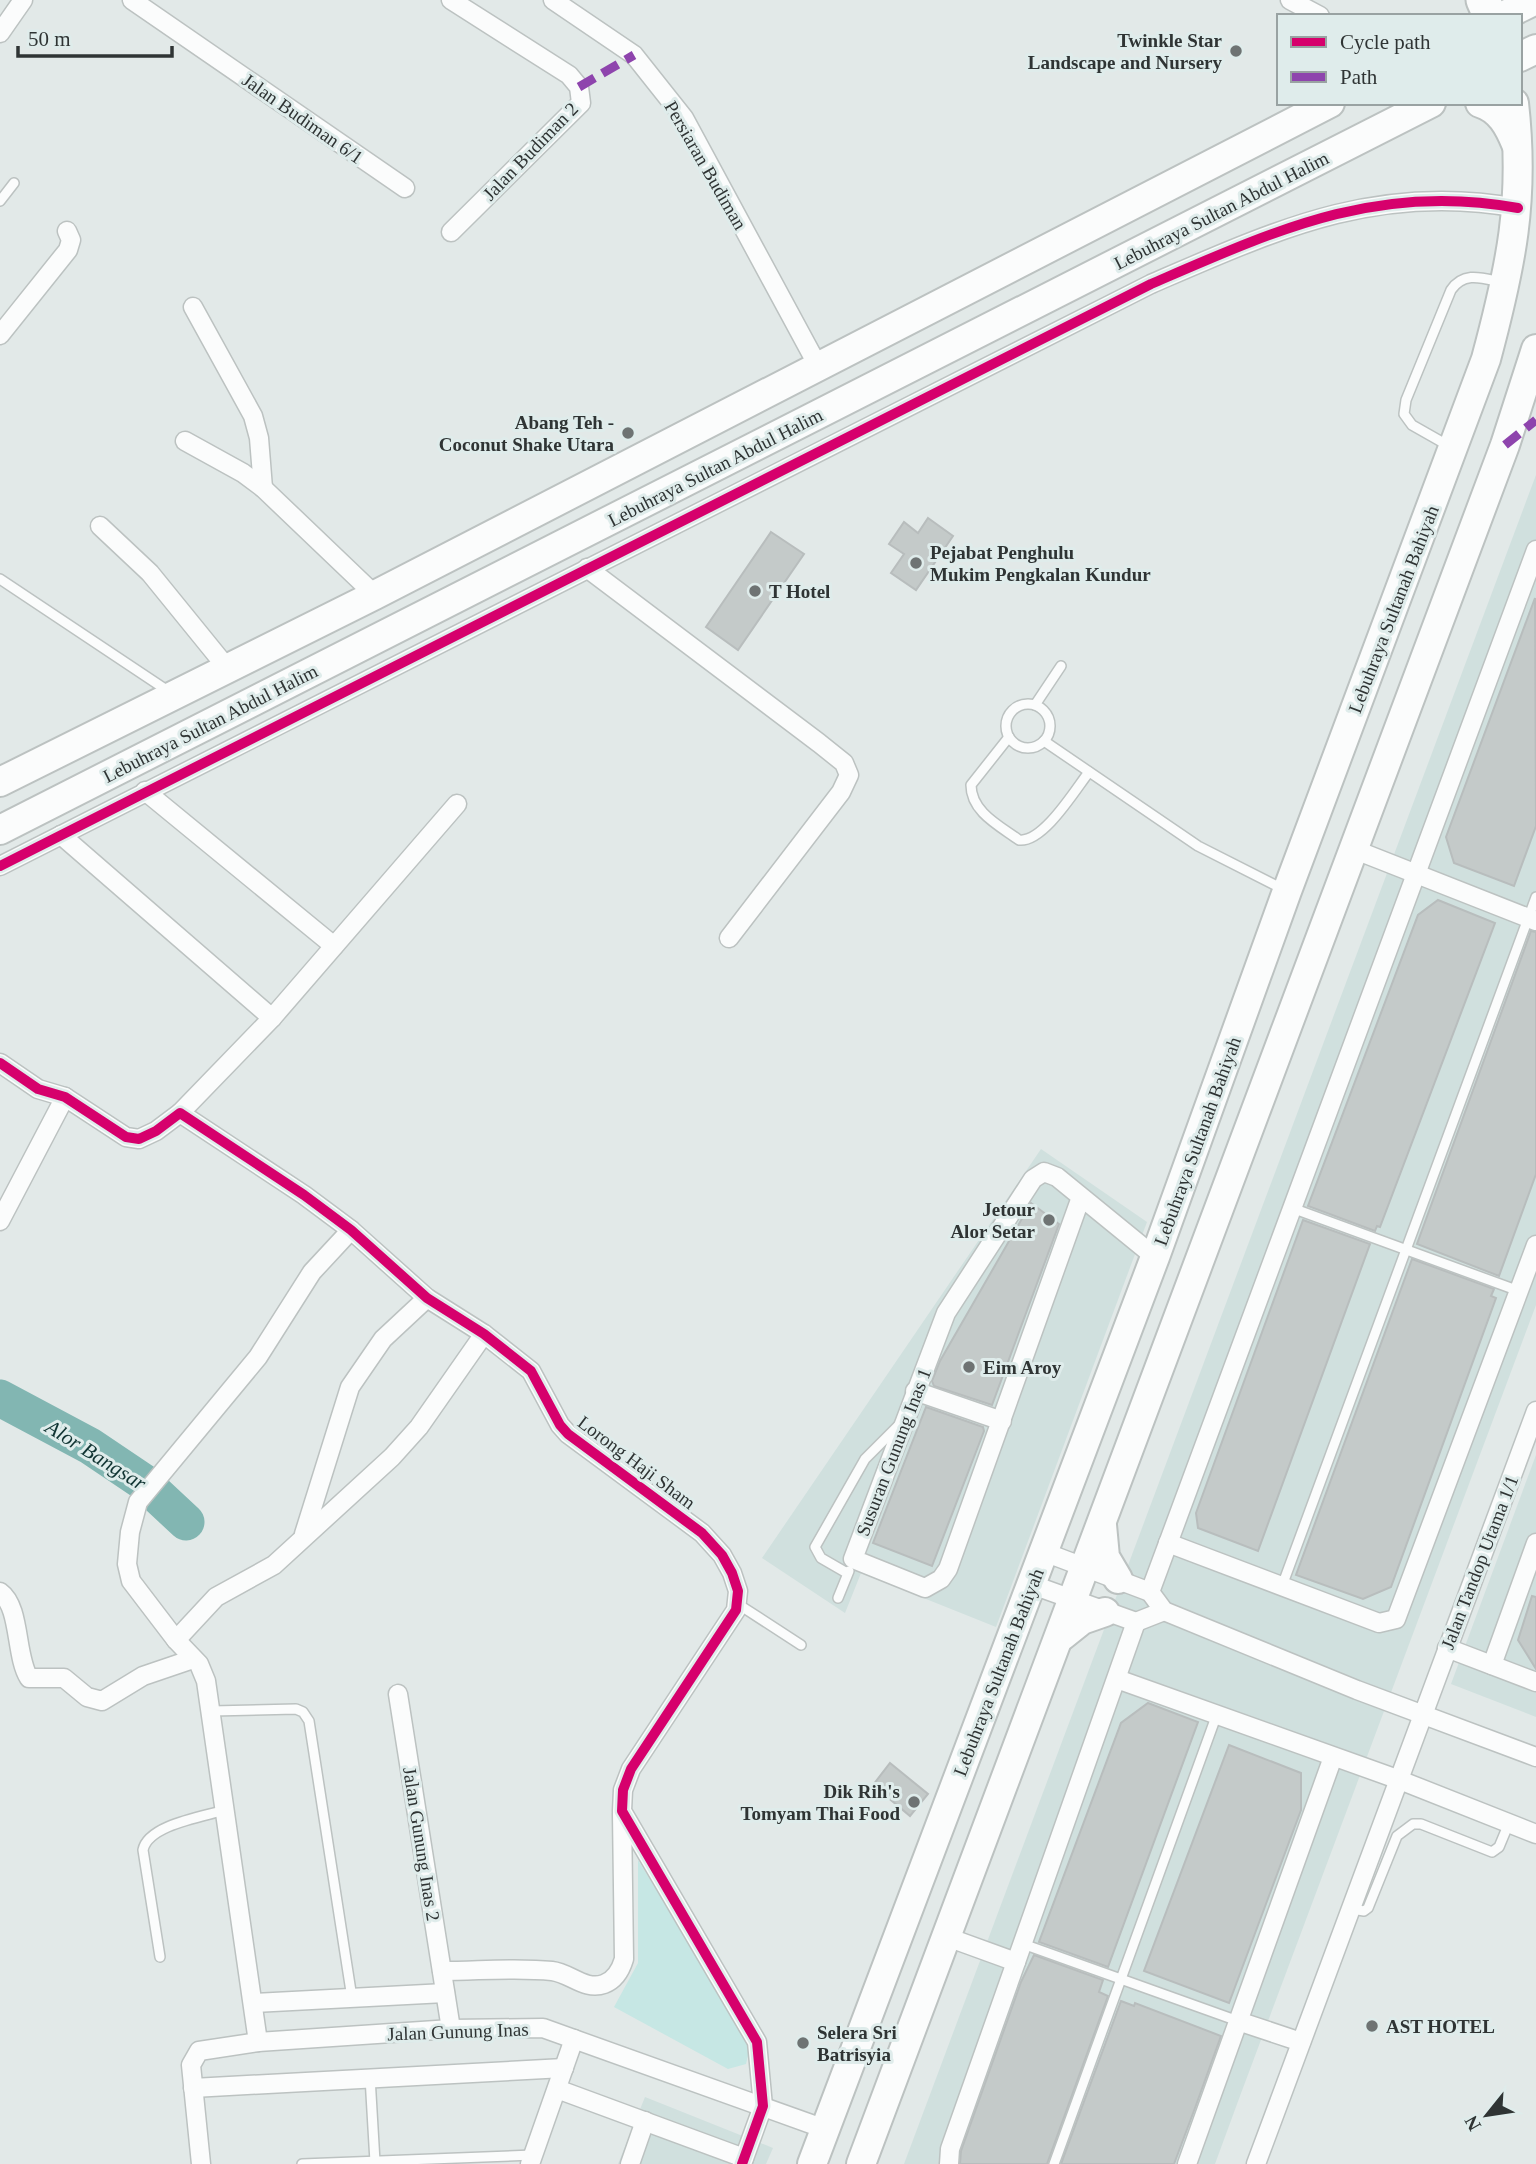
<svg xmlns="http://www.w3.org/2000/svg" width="1536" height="2164" viewBox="0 0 1536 2164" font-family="Georgia,serif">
  <rect width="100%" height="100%" fill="#e2e9e8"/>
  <g fill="#d0e0de">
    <polygon points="1536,475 1536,1305 1240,2096 1215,2164 904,2164"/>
    <polygon points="1041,1149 1147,1222 996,1627 861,1573 845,1613 762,1558"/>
    <polygon points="1536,1455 1536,1717 1451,1684"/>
    <polygon points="645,2097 773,2148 766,2164 618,2164"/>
  </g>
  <polygon fill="#c6e7e4" points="638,1860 751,2043 746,2064 728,2069 614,2007 638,1963"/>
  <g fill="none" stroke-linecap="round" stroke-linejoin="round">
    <polyline stroke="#82b6b2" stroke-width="37" points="0,1398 90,1446 142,1481 186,1522"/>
  </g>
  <g fill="#c4cac9" stroke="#b8bdbd" stroke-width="2">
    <polygon points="928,518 953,536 916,590 891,573 904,554 889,544 904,522 918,533"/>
    <polygon points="771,532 804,554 738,650 706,627"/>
    <polygon points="1535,598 1536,826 1514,886 1454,863 1446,837"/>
    <polygon points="1438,900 1495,923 1380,1227 1377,1226 1375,1231 1308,1206 1418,915"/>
    <polygon points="1531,931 1536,932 1536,1174 1499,1276 1417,1244"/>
    <polygon points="1031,1203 1059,1224 992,1405 934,1386 932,1381 940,1361"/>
    <polygon points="1303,1220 1370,1244 1258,1551 1198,1528 1196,1513"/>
    <polygon points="1412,1259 1494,1289 1491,1296 1496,1298 1391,1587 1363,1599 1296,1575"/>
    <polygon points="926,1407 983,1427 984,1431 932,1566 873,1543"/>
    <polygon points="1532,1596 1536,1597 1536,1669 1518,1640"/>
    <polygon points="1148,1703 1198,1722 1108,1967 1039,1942 1121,1723"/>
    <polygon points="1229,1745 1301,1773 1301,1810 1229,2003 1144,1971"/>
    <polygon points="890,1763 928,1794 910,1816 873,1785"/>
    <polygon points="1034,1955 1103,1980 1099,1992 1108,1996 1047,2164 960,2164 961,2151 1021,1982"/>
    <polygon points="1121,2001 1134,2006 1135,2003 1221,2036 1195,2108 1174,2164 1061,2164"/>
  </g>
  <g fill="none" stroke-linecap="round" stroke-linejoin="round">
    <g stroke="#bcc2c1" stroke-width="12">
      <g id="lane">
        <polyline points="0,201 14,183"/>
        <path d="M1449,446l-37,-21 -8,-11 2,-14 45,-110c13,-19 31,-12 50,-8"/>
        <polyline points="0,579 171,693"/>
        <circle cx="1028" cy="726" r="22"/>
        <polyline points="1035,705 1061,666"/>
        <path d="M1009,737l-38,48c0,27 29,41 48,55 24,3 56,-50 70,-68"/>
        <polyline points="1044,741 1198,846 1283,889"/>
        <polyline points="1292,1208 1519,1291"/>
        <polyline points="847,1573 821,1558 815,1547 865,1459 900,1424"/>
        <polyline points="1282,1586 1536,897"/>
        <polyline points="838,1598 849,1571"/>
        <polyline points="736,1607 744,1608 801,1645"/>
        <polyline points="212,1711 296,1709 303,1712 309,1721 352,1998"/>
        <polyline points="1352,1909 1364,1911 1368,1908 1397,1836 1413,1824 1421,1824 1492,1852 1499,1847 1509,1823"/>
        <polyline points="1023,1944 1238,2021"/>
        <path d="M160,1957l-17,-107c5,-25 59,-33 82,-40"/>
        <polyline points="370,2077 375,2162"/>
        <polyline points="302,2164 533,2155"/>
        <polyline points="1054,2164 1217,1714"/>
      </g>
    </g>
    <g stroke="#bcc2c1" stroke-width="21">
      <g id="street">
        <polyline points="132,0 405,188"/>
        <polyline points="451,0 569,75 579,87 581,103 451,232"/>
        <polyline points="553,0 634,55 684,118 818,366"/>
        <polyline points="1290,0 1320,16"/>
        <polyline points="0,33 23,0"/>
        <polyline points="193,307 253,416 259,438 263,488"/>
        <polyline points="0,335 68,250 71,240 67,231"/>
        <polyline points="185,441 243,473 263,488 375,595"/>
        <polyline points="100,526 150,573 228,669"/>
        <polyline points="587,568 819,743 844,763 849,775 841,792 729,938"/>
        <polyline points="145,791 334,946"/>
        <polyline points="61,835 272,1018"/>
        <polyline points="1353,849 1536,921"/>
        <path d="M0,866l1151,-582c125,-54 227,-102 367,-76"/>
        <polyline points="0,1063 38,1089 65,1097 126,1137 139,1139 156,1131 180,1113 304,1195 351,1230 427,1298 484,1334 531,1371 560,1425 568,1434 702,1533 722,1555 732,1573 738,1591 736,1610 631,1769 623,1790 622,1811 757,2042 763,2106 742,2164"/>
        <polyline points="180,1113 272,1018 457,804"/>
        <polyline points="1081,1197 948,1569 941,1579 925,1588 853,1559 946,1313 1033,1179 1044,1172 1057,1177 1155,1257"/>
        <polyline points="0,1221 65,1097"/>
        <polyline points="915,1391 1002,1421"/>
        <polyline points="304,1534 350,1387 383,1339 427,1298"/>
        <polyline points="1168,1543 1379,1623 1396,1619 1536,1245"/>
        <polyline points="1044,1552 1150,1592 1164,1611 1357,1690 1536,1757"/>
        <polyline points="1030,1584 1136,1622 1164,1611"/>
        <path d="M0,1592c21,15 15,64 29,86h35l23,19 15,4 41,-25 50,-17"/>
        <polyline points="1150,1592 1536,550"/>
        <polyline points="176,1640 216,1597 274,1565 392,1457 419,1427 484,1334"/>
        <polyline points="1447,1648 1536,1682"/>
        <polyline points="1492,1665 1536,1543"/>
        <polyline points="1117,1679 1397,1779 1536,1834"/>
        <polyline points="398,1694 451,2029"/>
        <polyline points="947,1937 1016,1962"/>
        <path d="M442,1971c36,0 74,-4 110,0 18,2 33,20 52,13 11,-4 17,-15 20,-25l-2,-145"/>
        <polyline points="254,2003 445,1993"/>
        <polyline points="1238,2021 1301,2042"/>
        <polyline points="258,2042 206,1681 199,1664 176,1640 131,1581 127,1564 130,1532 138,1502 258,1357 312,1272 351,1230"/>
        <polyline points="193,2088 564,2068"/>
        <polyline points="557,2089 744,2158"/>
        <polyline points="201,2164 191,2065 199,2051 258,2042 451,2029 543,2028 825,2129"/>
        <polyline points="530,2164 574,2039"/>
        <polyline points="630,2164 645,2121"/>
        <polyline points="949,2164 950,2149 1136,1622"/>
        <polyline points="1187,2164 1333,1757"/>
        <polyline points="1256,2164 1536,1411"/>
      </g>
    </g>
    <g stroke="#bcc2c1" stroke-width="32">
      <g id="primary">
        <polyline points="1503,16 1536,0"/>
        <polyline points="1520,57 1536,49"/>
        <path d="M1480,103c20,6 29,24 36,41"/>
        <polyline points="0,782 375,595 1330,103"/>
        <polyline points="0,830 1431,103"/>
        <polyline points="1102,1525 1105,1557 1118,1579"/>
        <polyline points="1062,1636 1082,1620 1105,1612"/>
        <path d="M812,2164l343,-907 132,-366 199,-532c25,-93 39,-159 28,-256"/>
        <polyline points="861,2164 1505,445 1536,349"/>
      </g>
    </g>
    <g stroke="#bcc2c1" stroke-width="37">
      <polyline id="highway" points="1483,0 1490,16"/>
    </g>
    <use href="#lane" stroke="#fbfcfc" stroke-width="9"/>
    <use href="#street" stroke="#fbfcfc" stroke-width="18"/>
    <use href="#primary" stroke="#fbfcfc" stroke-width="28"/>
    <use href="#highway" stroke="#fbfcfc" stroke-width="33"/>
    <g stroke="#8e44ad" stroke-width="9" stroke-dasharray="18 9" stroke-linecap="butt">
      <polyline points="579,87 634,55"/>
      <polyline points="1505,445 1536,420"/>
    </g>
    <g stroke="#dfeceb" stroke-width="15">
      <g id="cycleway">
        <path d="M0,866l1151,-582c125,-54 227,-102 367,-76"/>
        <polyline points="0,1063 38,1089 65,1097 126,1137 139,1139 156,1131 180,1113 304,1195 351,1230 427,1298 484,1334 531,1371 560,1425 568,1434 702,1533 722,1555 732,1573 738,1591 736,1610 631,1769 623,1790 622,1811 757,2042 763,2106 742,2164"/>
      </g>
    </g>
    <use href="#cycleway" stroke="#d6006c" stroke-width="10"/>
  </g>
  <g fill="#6e7373" stroke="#dfeceb" stroke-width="2.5">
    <circle cx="1236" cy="51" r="7"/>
    <circle cx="628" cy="433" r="7"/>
    <circle cx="916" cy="563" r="7"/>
    <circle cx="755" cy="591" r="7"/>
    <circle cx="1049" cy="1220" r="7"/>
    <circle cx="969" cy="1367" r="7"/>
    <circle cx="914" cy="1802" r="7"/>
    <circle cx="1372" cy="2026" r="7"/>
    <circle cx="803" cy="2043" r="7"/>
  </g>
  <g text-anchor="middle" stroke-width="6" stroke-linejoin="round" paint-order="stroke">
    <g font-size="19" font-weight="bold" fill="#2f3434" stroke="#dfeceb" text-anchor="start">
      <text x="1222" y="47" text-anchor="end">Twinkle Star<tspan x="1222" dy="22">Landscape and Nursery</tspan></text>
      <text x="614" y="429" text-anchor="end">Abang Teh -<tspan x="614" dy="22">Coconut Shake Utara</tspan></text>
      <text x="930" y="559">Pejabat Penghulu<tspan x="930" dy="22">Mukim Pengkalan Kundur</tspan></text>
      <text x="769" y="598">T Hotel</text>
      <text x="1035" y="1216" text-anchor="end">Jetour<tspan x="1035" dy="22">Alor Setar</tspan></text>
      <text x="983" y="1374">Eim Aroy</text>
      <text x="900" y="1798" text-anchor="end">Dik Rih's<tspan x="900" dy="22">Tomyam Thai Food</tspan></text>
      <text x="1386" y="2033">AST HOTEL</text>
      <text x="817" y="2039">Selera Sri<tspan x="817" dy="22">Batrisyia</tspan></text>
    </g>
    <g font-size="19" fill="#2f3434" stroke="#dfeceb">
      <text transform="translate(303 118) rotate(35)" y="7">Jalan Budiman 6/1</text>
      <text transform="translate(530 151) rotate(-46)" y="7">Jalan Budiman 2</text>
      <text transform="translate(706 165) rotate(60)" y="7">Persiaran Budiman</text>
      <text transform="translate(1221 210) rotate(-27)" y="7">Lebuhraya Sultan Abdul Halim</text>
      <text transform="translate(715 467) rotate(-27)" y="7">Lebuhraya Sultan Abdul Halim</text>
      <text transform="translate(1393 609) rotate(-69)" y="7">Lebuhraya Sultanah Bahiyah</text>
      <text transform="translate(210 723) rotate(-27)" y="7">Lebuhraya Sultan Abdul Halim</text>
      <text transform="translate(1197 1141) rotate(-70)" y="7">Lebuhraya Sultanah Bahiyah</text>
      <text transform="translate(893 1452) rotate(-69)" y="7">Susuran Gunung Inas 1</text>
      <text transform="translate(637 1462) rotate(37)" y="7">Lorong Haji Sham</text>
      <text transform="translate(1479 1562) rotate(-69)" y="7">Jalan Tandop Utama 1/1</text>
      <text transform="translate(998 1672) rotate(-69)" y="7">Lebuhraya Sultanah Bahiyah</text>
      <text transform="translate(422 1844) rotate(81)" y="7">Jalan Gunung Inas 2</text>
      <text transform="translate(458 2031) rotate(-2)" y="7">Jalan Gunung Inas</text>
    </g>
    <g font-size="21" font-style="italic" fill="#113533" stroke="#dfeceb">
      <text transform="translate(96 1455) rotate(32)" y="7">Alor Bangsar</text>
    </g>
  </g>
  <rect x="1277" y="14" width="245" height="91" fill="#dfeceb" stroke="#99a2a2" stroke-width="2"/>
  <rect x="1291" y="37" width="35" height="10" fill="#d6006c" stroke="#99a2a2" stroke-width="2"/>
  <text x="1340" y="49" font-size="21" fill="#2f3434">Cycle path</text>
  <rect x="1291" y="72" width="35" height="10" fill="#8e44ad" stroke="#99a2a2" stroke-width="2"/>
  <text x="1340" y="84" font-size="21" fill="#2f3434">Path</text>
  <g transform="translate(1487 2115) rotate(240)" stroke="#dfeceb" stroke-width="5" paint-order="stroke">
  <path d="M0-5L12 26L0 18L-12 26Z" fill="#2f3434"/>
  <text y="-10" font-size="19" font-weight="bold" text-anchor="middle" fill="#2f3434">N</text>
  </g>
  <path d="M18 46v10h154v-10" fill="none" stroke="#2f3434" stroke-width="3.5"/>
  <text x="28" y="46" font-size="21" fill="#2f3434" stroke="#dfeceb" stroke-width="5" paint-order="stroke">50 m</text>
</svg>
